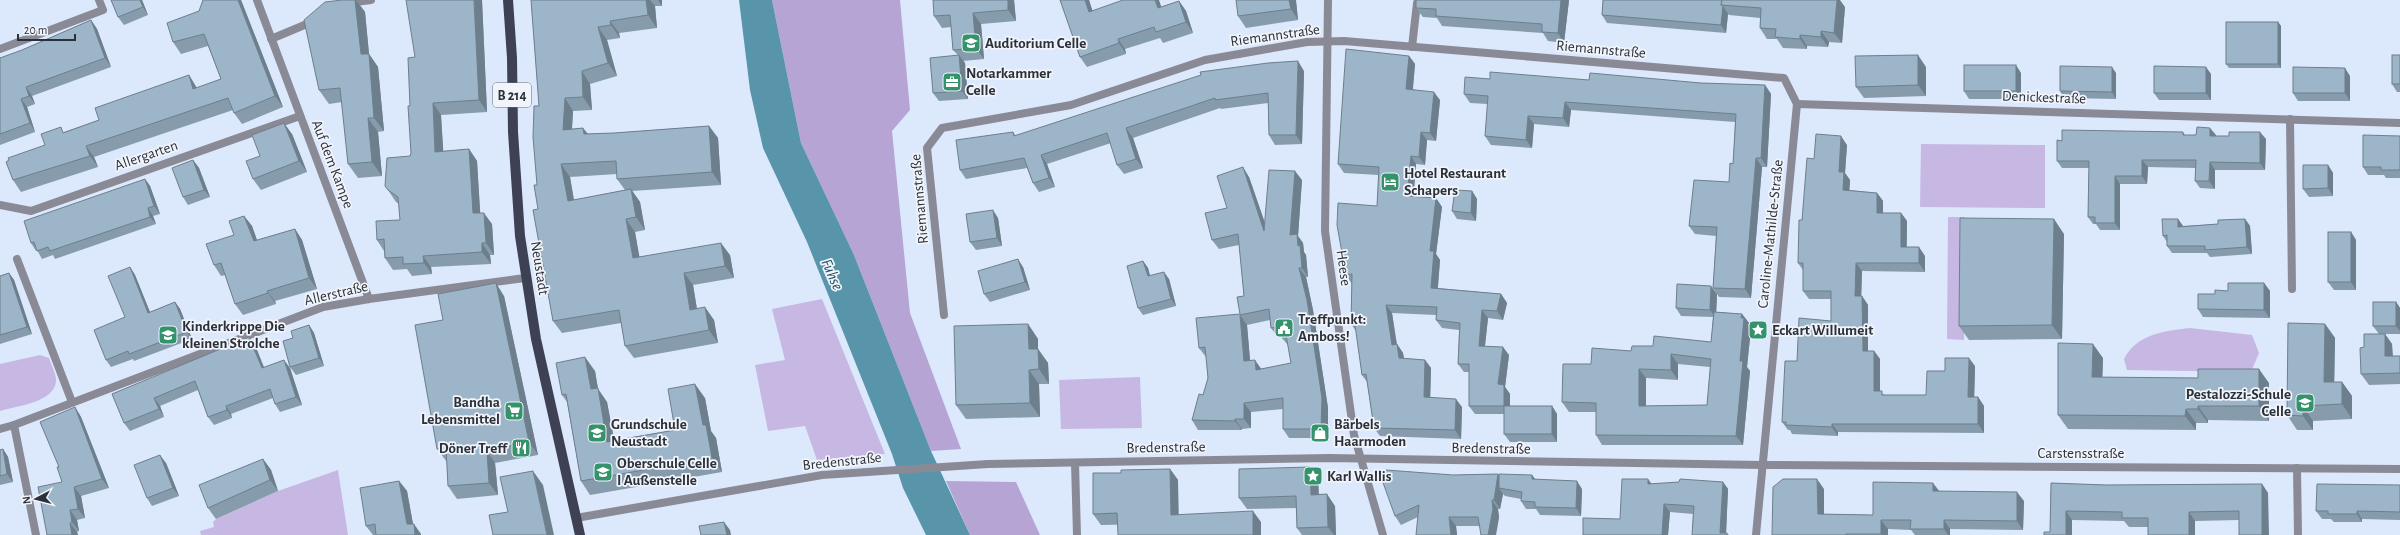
<svg xmlns="http://www.w3.org/2000/svg" width="2400" height="535" viewBox="0 0 2400 535" font-family="'Alegreya Sans',sans-serif">
  <rect width="100%" height="100%" fill="#dce8fc"/>
  <g fill="#c7b8e3">
    <polygon points="1921,144 2045,145 2045,208 1920,207"/>
    <polygon points="1948,217 1965,217 1964,340 1947,339"/>
    <polygon points="822,299 885,454 817,460 805,426 768,431 755,365 785,360 772,309"/>
    <path d="M2190,328l62,7 7,18 -8,19 -124,-2 -3,-11c13,-25 40,-28 66,-31z"/>
    <path d="M40,355l9,3c2,7 8,17 7,24 -3,21 -40,24 -56,29v-47z"/>
    <polygon points="1140,377 1142,428 1061,429 1059,380"/>
    <polygon points="338,470 348,535 201,535 200,531 214,527 213,522 216,519 278,491"/>
  </g>
  <g fill="#b6a5d4">
    <polygon points="772,0 900,0 910,110 892,131 910,313 961,449 931,451 854,255 801,143"/>
    <polygon points="946,481 1016,482 1040,535 970,535"/>
  </g>
  <polygon fill="#5995aa" points="739,0 772,0 801,143 854,255 931,451 970,535 926,535 903,488 892,454 807,242 763,148 750,90"/>
  <g fill="none" stroke-linecap="round" stroke-linejoin="round">
    <g stroke="#898a96" stroke-width="8">
      <polyline points="1412,47 1417,3"/>
      <polyline points="0,49 103,10 99,0"/>
      <polyline points="17,259 72,402"/>
      <polyline points="0,429 14,425"/>
      <polyline points="1075,463 1077,535"/>
    </g>
    <g stroke="#898a96" stroke-width="8">
      <polyline points="257,0 369,299"/>
      <polyline points="348,3 371,0"/>
      <polyline points="271,39 314,21"/>
      <polyline points="1797,104 2400,123"/>
      <polyline points="2290,119 2292,289"/>
      <polyline points="0,205 31,211 300,116"/>
      <polyline points="944,315 927,148 942,128 1071,105 1205,60 1307,42 1344,41 1784,78 1797,104"/>
      <polyline points="2297,468 2298,535"/>
      <polyline points="576,518 822,475 988,464 1330,458 1762,465 2400,469"/>
      <polyline points="36,535 14,425 323,307 369,299 525,278"/>
      <polyline points="1756,535 1797,104"/>
    </g>
    <polyline stroke="#898a96" stroke-width="8" points="1328,0 1325,231 1354,435 1383,535"/>
    <polyline stroke="#3e4053" stroke-width="10" points="508,0 512,58 513,132 520,236 536,339 580,535"/>
  </g>
  <g fill="#869cac" fill-rule="evenodd">
    <polygon points="111,0 142,0 148,15 124,25 118,17"/>
    <polygon points="241,0 283,107 242,124 234,113 233,110 94,157 98,167 21,192 13,180 45,145 64,132 99,120 189,75 197,88 221,79 208,46 181,54 173,42"/>
    <polygon points="342,0 356,0 365,12 369,54 378,67 384,131 378,132 382,176 358,178 348,164 342,102 329,104 319,90"/>
    <polygon points="482,0 487,112 441,115 443,151 469,149 477,161 480,213 492,224 494,255 490,255 491,264 431,267 432,274 412,276 407,269 393,270 385,258 384,251 377,240 400,220 399,204 396,202 388,190 410,156 411,153 410,106 415,57"/>
    <path d="M531,0h131v6h-7l2,22 -38,5 1,5 -13,2 10,36 -27,8 2,26 -19,1 -1,18 11,-1 5,6 26,-1 95,-7 9,12 3,47 -89,6 8,11 5,28 -10,2 4,25 91,-2 4,23 -41,7 4,24 17,11 4,23 -84,15 -9,-12 -4,-23 -59,10 -9,-12 -15,-112 -1,-24 2,-79zM617,174v5l8,11 -51,10 -4,-23z"/>
    <polygon points="1014,0 1016,21 981,24 984,59 963,61 965,63 968,99 939,101 933,93 958,55 953,50 951,27 942,28 934,16"/>
    <polygon points="1060,0 1089,0 1092,10 1161,7 1179,1 1186,11 1193,33 1163,43 1160,38 1125,49 1126,54 1087,67 1080,57"/>
    <polygon points="1569,0 1564,43 1548,41 1543,33 1442,26 1437,18 1423,17 1416,8"/>
    <polygon points="1603,0 1845,7 1842,43 1829,42 1828,47 1807,46 1807,49 1783,48 1777,39 1767,39 1760,28 1760,18 1729,15 1728,14 1726,33 1607,23 1602,15"/>
    <polygon points="1296,2 1298,20 1246,28 1238,16"/>
    <polygon points="91,20 97,29 111,67 32,96 35,104 27,107 35,132 0,145 0,58 22,50"/>
    <polygon points="2278,22 2281,26 2281,68 2229,68 2226,64"/>
    <polygon points="2400,55 2400,92 2397,92 2392,84"/>
    <polygon points="1409,56 1415,64 1413,89 1440,100 1436,141 1427,140 1425,165 1416,164 1413,197 1436,198 1442,207 1436,254 1440,260 1438,288 1501,294 1507,303 1503,320 1488,318 1485,346 1509,355 1505,387 1510,394 1510,406 1552,406 1557,414 1557,442 1510,442 1504,434 1504,414 1475,414 1469,406 1469,372 1464,372 1458,364 1459,330 1442,328 1436,320 1436,315 1392,313 1397,344 1403,353 1404,358 1425,360 1431,368 1430,398 1462,407 1461,439 1380,436 1374,428 1367,382 1362,375 1356,331 1351,324 1352,284 1346,275 1377,206 1379,175 1344,173 1338,164"/>
    <polygon points="1926,67 1926,96 1864,98 1856,87"/>
    <polygon points="1304,71 1302,144 1275,145 1269,135 1268,103 1221,109 1220,108 1133,138 1143,168 1124,174 1117,165 1111,143 1047,164 1055,187 1039,192 1033,183 1027,168 966,179 960,170 1013,132 1016,136"/>
    <polygon points="2021,73 2021,99 1969,99 1964,91"/>
    <polygon points="2116,73 2116,99 2064,98 2060,91"/>
    <polygon points="2211,74 2211,100 2159,100 2154,93"/>
    <polygon points="2350,76 2350,101 2298,101 2293,93"/>
    <polygon points="1490,79 1589,80 1765,85 1771,94 1767,167 1762,167 1751,298 1719,297 1713,288 1716,236 1695,234 1689,226 1729,182 1733,164 1735,122 1571,110 1569,127 1534,124 1532,148 1491,145 1485,136 1488,104 1470,103 1464,94"/>
    <polygon points="2183,132 2185,135 2216,135 2216,136 2266,139 2265,170 2215,170 2215,189 2200,188 2195,181 2195,168 2148,167 2147,184 2120,184 2120,230 2100,230 2096,224 2093,224 2088,217 2089,168 2062,168 2057,161 2062,141"/>
    <polygon points="292,134 307,172 261,190 253,179 260,156"/>
    <polygon points="2400,136 2400,178 2386,178 2384,175 2368,175 2363,167"/>
    <polygon points="1847,145 1845,173 1850,180 1849,190 1877,193 1883,201 1883,213 1901,213 1907,221 1907,247 1925,256 1925,272 1862,271 1861,296 1862,296 1868,305 1868,351 1874,351 1880,359 1880,391 1884,395 1926,395 1945,371 1975,366 1974,397 1978,397 1984,406 1984,433 1838,432 1838,436 1792,434 1790,430 1788,430 1782,422 1797,361 1831,321 1831,299 1809,299 1803,291 1803,270 1798,263 1802,220 1814,159"/>
    <polygon points="193,160 199,168 210,197 188,205 183,197"/>
    <polygon points="2328,165 2333,173 2333,196 2309,197 2303,189"/>
    <path d="M1249,177l16,46 37,-43 -4,56 5,7 1,9 2,3 2,22h-2l7,33 15,98v30h-39l-6,-9v-20l-32,3v16l-9,1v1h-44l-6,-10 11,-25 5,-17 -2,-21 -7,-9 41,-34 4,-18 -5,-51 -20,4 -7,-9 15,-32zM1270,320l1,8 7,9h3l7,8 3,18 -30,6 -11,-8 -3,-36z"/>
    <polygon points="145,179 150,186 160,214 153,216 156,224 55,259 53,255 42,259 37,250 36,251 31,243"/>
    <polygon points="1472,191 1477,199 1476,221 1457,219 1452,211"/>
    <polygon points="244,216 252,226 257,240 295,229 302,240 317,289 275,301 276,304 243,315 235,304 225,275 221,276 214,265 234,235"/>
    <polygon points="998,218 1002,246 976,250 970,242"/>
    <polygon points="2178,219 2183,226 2218,224 2245,219 2250,226 2252,254 2210,257 2207,253 2172,253 2167,246 2167,242 2163,236"/>
    <polygon points="2351,232 2356,240 2356,290 2334,290 2328,282"/>
    <polygon points="2064,234 2062,339 1969,340 1959,326"/>
    <polygon points="1143,261 1148,268 1150,276 1169,279 1176,306 1143,315 1138,308"/>
    <polygon points="130,267 135,275 150,312 175,302 180,309 192,339 134,361 133,359 111,367 106,360 125,317"/>
    <polygon points="1023,267 1030,290 990,302 984,294"/>
    <polygon points="9,273 14,280 32,334 0,344 0,276"/>
    <polygon points="2264,283 2270,291 2270,318 2203,317 2198,309 2215,294"/>
    <path d="M1717,294l-1,18 26,2 7,9 -1,2 3,3 -4,39 3,4 -7,74h-141l-6,-10v-23h-27l-7,-10 29,-38 40,-13 22,-5 58,-4 2,-25 -32,-1 -5,-8zM1678,364l32,3 -3,38 -61,1v-28l32,2z"/>
    <polygon points="504,296 538,455 495,463 498,495 457,499 448,486 447,462 437,449 443,320"/>
    <polygon points="2396,302 2400,308 2400,334 2385,334 2392,344 2393,356 2400,356 2400,384 2369,385 2361,374 2364,347 2379,334 2373,326"/>
    <polygon points="1028,324 1038,339 1038,349 1048,363 1049,384 1039,384 1040,417 966,419 956,405"/>
    <polygon points="2325,324 2335,338 2334,382 2342,382 2352,396 2352,419 2313,421 2313,430 2297,430 2287,415"/>
    <polygon points="309,325 314,333 324,366 296,375 290,367 293,338"/>
    <polygon points="255,345 264,367 290,368 302,405 280,412 275,404 273,398 231,414 232,418 214,425 208,417 198,390 160,406 164,417 130,431 124,423 112,394"/>
    <polygon points="2103,358 2102,377 2269,383 2269,421 2208,420 2208,423 2196,423 2196,430 2068,429 2058,415"/>
    <polygon points="595,371 598,389 607,402 614,440 675,430 705,398 711,431 716,438 722,472 590,495 581,481 567,402 562,395"/>
    <polygon points="75,407 81,417 109,488 81,496 85,518 77,520 79,531 77,532 78,535 47,535 62,482 59,467"/>
    <polygon points="3,449 8,457 13,482 0,485 0,450"/>
    <polygon points="263,459 271,470 278,491 216,519 208,508"/>
    <polygon points="166,463 179,496 152,506 147,498"/>
    <polygon points="1310,467 1318,478 1319,494 1335,506 1336,535 1302,535 1297,528 1296,508 1247,509 1239,498"/>
    <polygon points="1170,469 1178,480 1178,515 1261,522 1101,525 1093,514 1121,473"/>
    <polygon points="1498,474 1499,476 1532,475 1535,479 1582,489 1581,516 1540,515 1536,509 1526,509 1521,501 1521,499 1505,496 1503,494 1500,509 1498,509 1499,518 1480,526 1456,526 1457,535 1416,535 1418,517 1401,525 1395,516 1453,475"/>
    <polygon points="399,481 407,491 413,524 421,535 373,535 366,526"/>
    <polygon points="1723,482 1728,489 1726,533 1727,533 1729,535 1692,535 1693,514 1670,512 1668,535 1583,535 1620,519 1651,484"/>
    <polygon points="2051,483 2106,485 2262,484 2268,493 2239,520 2195,521 2148,527 2129,527 2124,521 2072,520 2072,535 2044,535 2050,532"/>
    <polygon points="2400,485 2400,520 2362,519 2362,522 2334,522 2331,519 2322,519 2316,511"/>
    <polygon points="1824,489 1824,514 1873,515 1939,491 2024,501 2023,530 1950,529 1950,535 1915,535 1911,530 1888,529 1888,535 1772,535"/>
  </g>
  <g fill="#6d7f8c">
    <polygon points="140,0 142,0 148,15 143,7"/>
    <polygon points="238,0 241,0 283,107 275,96"/>
    <polygon points="355,0 356,0 365,12 369,54 378,67 384,131 374,118 361,54"/>
    <polygon points="474,0 482,0 487,112 479,100"/>
    <polygon points="646,0 650,0 655,6 657,28 648,15"/>
    <polygon points="658,0 662,0 662,6"/>
    <polygon points="1008,0 1014,0 1016,21 1008,10"/>
    <polygon points="1085,0 1089,0 1096,22 1089,12"/>
    <polygon points="1155,0 1159,0 1165,18 1158,8"/>
    <polygon points="1289,0 1296,0 1298,20 1291,9"/>
    <polygon points="1561,0 1569,0 1564,43 1558,33"/>
    <polygon points="1837,0 1840,0 1845,7 1842,43 1834,33"/>
    <polygon points="1179,1 1186,11 1193,33 1186,22"/>
    <polygon points="1723,6 1728,14 1726,33 1721,25"/>
    <polygon points="973,13 981,24 984,59 976,48"/>
    <polygon points="91,20 97,29 111,67 105,58"/>
    <polygon points="610,21 619,33 620,38 611,25"/>
    <polygon points="2278,22 2281,26 2281,68 2278,64"/>
    <polygon points="598,27 607,40 617,76 608,63"/>
    <polygon points="1821,31 1829,42 1828,47 1821,37"/>
    <polygon points="1800,35 1807,46 1807,49 1800,39"/>
    <polygon points="1118,39 1125,49 1126,54 1119,43"/>
    <polygon points="959,55 965,63 968,99 962,91"/>
    <polygon points="1918,55 1926,67 1926,96 1918,85"/>
    <polygon points="1409,56 1415,64 1412,97 1406,89"/>
    <polygon points="1298,61 1304,71 1302,144 1296,135"/>
    <polygon points="2016,65 2021,73 2021,99 2016,91"/>
    <polygon points="2112,67 2116,73 2116,99 2112,92"/>
    <polygon points="2206,67 2211,74 2211,100 2206,93"/>
    <polygon points="2345,68 2350,76 2350,101 2345,93"/>
    <polygon points="582,71 590,84 592,110 583,97"/>
    <polygon points="189,75 196,87 201,100 193,89"/>
    <polygon points="1765,85 1771,94 1767,167 1761,158"/>
    <polygon points="26,87 32,96 35,104 29,96"/>
    <polygon points="1434,92 1440,100 1436,141 1430,133"/>
    <polygon points="565,98 573,111 571,143 563,130"/>
    <polygon points="21,99 27,107 35,132 30,123"/>
    <polygon points="1565,102 1571,110 1569,127 1563,118"/>
    <polygon points="433,103 441,115 444,163 435,152"/>
    <polygon points="1528,116 1534,124 1532,148 1526,140"/>
    <polygon points="368,118 378,132 382,176 372,162"/>
    <polygon points="284,123 292,134 307,172 299,161"/>
    <polygon points="709,126 718,138 721,185 712,172"/>
    <polygon points="583,128 592,140 584,134"/>
    <polygon points="1126,128 1133,138 1143,168 1136,159"/>
    <polygon points="2210,128 2216,135 2215,143 2210,136"/>
    <polygon points="1421,132 1427,140 1425,165 1419,157"/>
    <polygon points="2260,132 2266,139 2265,170 2260,163"/>
    <polygon points="1841,136 1847,145 1845,173 1850,180 1849,198 1843,190 1839,172"/>
    <polygon points="86,146 94,157 98,167 90,156"/>
    <polygon points="469,149 477,161 481,225 473,213"/>
    <polygon points="1041,155 1047,164 1055,187 1049,178"/>
    <polygon points="1411,156 1416,164 1413,204 1407,196"/>
    <polygon points="1756,158 1762,167 1751,298 1745,289"/>
    <polygon points="193,160 199,168 210,197 204,190"/>
    <polygon points="2142,160 2148,167 2147,184 2142,176"/>
    <polygon points="2210,162 2215,170 2215,189 2209,181"/>
    <polygon points="561,164 570,177 576,213 568,201"/>
    <polygon points="2328,165 2333,173 2333,196 2328,188"/>
    <polygon points="1243,167 1249,177 1271,241 1264,231"/>
    <polygon points="1295,171 1302,180 1298,236 1303,243 1304,252 1306,255 1308,277 1302,268 1290,235"/>
    <polygon points="2115,176 2120,184 2120,230 2115,223"/>
    <polygon points="145,179 150,186 160,214 154,206"/>
    <polygon points="631,189 640,202 645,230 636,217"/>
    <polygon points="1472,191 1477,199 1476,221 1471,213"/>
    <polygon points="1877,193 1883,201 1883,221 1877,213"/>
    <polygon points="1436,198 1442,207 1436,254 1440,260 1437,296 1431,288 1430,251"/>
    <polygon points="148,208 153,216 156,224 150,217"/>
    <polygon points="993,210 998,218 1002,246 997,238"/>
    <polygon points="484,213 492,224 494,255 486,243"/>
    <polygon points="1901,213 1907,221 1906,256 1901,247"/>
    <polygon points="244,216 252,226 261,252 254,241"/>
    <polygon points="626,219 635,232 642,271 633,258"/>
    <polygon points="2054,219 2064,234 2062,339 2052,325"/>
    <polygon points="2178,219 2183,226 2183,233 2178,227"/>
    <polygon points="2245,219 2250,226 2252,254 2247,247"/>
    <polygon points="295,229 302,240 317,289 309,278"/>
    <polygon points="2351,232 2356,240 2356,290 2351,282"/>
    <polygon points="482,243 490,255 491,264 482,252"/>
    <polygon points="721,243 730,255 734,278 725,266"/>
    <polygon points="1919,247 1925,256 1925,272 1919,263"/>
    <polygon points="423,256 431,267 432,274 424,263"/>
    <polygon points="1018,259 1023,267 1030,290 1025,282"/>
    <polygon points="1143,261 1148,268 1152,283 1148,276"/>
    <polygon points="1856,263 1862,271 1861,305 1855,296"/>
    <polygon points="130,267 135,275 153,320 148,313"/>
    <polygon points="1299,268 1306,277 1313,310 1328,408 1328,438 1321,429"/>
    <polygon points="1164,272 1169,279 1176,306 1171,299"/>
    <polygon points="9,273 14,280 32,334 27,327"/>
    <polygon points="684,273 693,285 699,322 690,310"/>
    <polygon points="496,283 504,296 538,455 529,442"/>
    <polygon points="2264,283 2270,291 2270,318 2264,310"/>
    <polygon points="1711,286 1717,294 1716,318 1710,310"/>
    <polygon points="267,291 275,301 276,304 268,293"/>
    <polygon points="1501,294 1507,303 1503,320 1497,311"/>
    <polygon points="1862,296 1868,305 1868,359 1863,351"/>
    <polygon points="175,302 180,309 192,339 187,332"/>
    <polygon points="2396,302 2400,308 2400,331 2396,326"/>
    <polygon points="1386,305 1392,313 1398,354 1392,345"/>
    <polygon points="705,307 714,320 718,343 709,330"/>
    <polygon points="1482,310 1488,318 1484,354 1479,346"/>
    <polygon points="1742,314 1749,323 1748,325 1751,328 1747,367 1750,371 1743,445 1736,436"/>
    <polygon points="1240,315 1247,325 1251,371 1244,361"/>
    <polygon points="1028,324 1038,339 1038,349 1048,363 1049,384 1039,369 1029,349"/>
    <polygon points="2325,324 2335,338 2334,396 2324,382"/>
    <polygon points="309,325 314,333 324,366 319,358"/>
    <polygon points="2385,334 2392,344 2393,367 2385,356"/>
    <polygon points="249,337 255,345 267,376 262,368"/>
    <polygon points="1397,344 1403,353 1405,366 1399,358"/>
    <polygon points="2093,344 2103,358 2102,391 2092,377"/>
    <polygon points="1503,347 1509,355 1505,387 1510,394 1510,414 1504,406 1498,384"/>
    <polygon points="1874,351 1880,359 1880,400 1874,391"/>
    <polygon points="1671,354 1678,364 1678,380 1671,370"/>
    <polygon points="585,357 595,371 598,389 607,402 617,455 607,442 591,389"/>
    <polygon points="1969,358 1975,366 1974,406 1968,397"/>
    <polygon points="284,360 290,368 302,405 296,397"/>
    <polygon points="1255,360 1262,370 1256,370"/>
    <polygon points="1425,360 1431,368 1430,406 1424,397"/>
    <polygon points="1639,369 1646,378 1646,415 1639,406"/>
    <polygon points="2259,369 2269,383 2269,421 2259,406"/>
    <polygon points="1029,370 1039,384 1040,417 1030,403"/>
    <polygon points="2342,382 2352,396 2352,419 2342,404"/>
    <polygon points="695,384 705,398 711,431 716,438 722,472 712,458 703,425"/>
    <polygon points="1978,397 1984,406 1984,433 1978,424"/>
    <polygon points="154,398 160,406 164,417 159,409"/>
    <polygon points="1456,399 1462,407 1461,439 1455,430"/>
    <polygon points="1244,403 1251,412 1251,428 1244,419"/>
    <polygon points="226,406 231,414 232,418 227,410"/>
    <polygon points="1552,406 1557,414 1557,442 1552,434"/>
    <polygon points="2198,406 2208,420 2208,423 2198,409"/>
    <polygon points="2303,406 2313,421 2313,430 2303,416"/>
    <polygon points="75,407 81,417 109,488 102,479"/>
    <polygon points="2186,409 2196,423 2196,430 2185,416"/>
    <polygon points="1235,419 1242,429 1242,430 1235,421"/>
    <polygon points="1832,424 1838,432 1838,436 1832,427"/>
    <polygon points="3,449 8,457 13,482 7,474"/>
    <polygon points="487,451 495,463 498,495 489,483"/>
    <polygon points="160,455 166,463 179,496 173,488"/>
    <polygon points="263,459 271,470 278,491 270,480"/>
    <polygon points="1310,467 1318,478 1319,506 1311,495"/>
    <polygon points="1170,469 1178,480 1179,526 1171,515"/>
    <polygon points="533,471 543,485 554,535 547,535"/>
    <polygon points="1498,474 1505,483 1499,488 1503,494 1500,509 1494,500"/>
    <polygon points="1532,475 1537,482 1532,479"/>
    <polygon points="1648,479 1654,487 1648,484"/>
    <polygon points="1817,479 1824,489 1824,524 1818,514"/>
    <polygon points="399,481 407,491 415,535 407,524"/>
    <polygon points="1577,481 1582,489 1581,516 1576,508"/>
    <polygon points="1723,482 1728,489 1726,535 1720,533"/>
    <polygon points="1933,483 1940,492 1933,491"/>
    <polygon points="2262,484 2268,493 2269,535 2262,535"/>
    <polygon points="74,487 81,496 85,518 78,509"/>
    <polygon points="2017,492 2024,501 2023,530 2017,521"/>
    <polygon points="1327,494 1335,506 1336,535 1334,535 1328,527"/>
    <polygon points="1492,500 1498,509 1499,518 1496,535 1488,535"/>
    <polygon points="1664,504 1670,512 1668,535 1662,535"/>
    <polygon points="70,510 77,520 79,531 72,522"/>
    <polygon points="1253,511 1261,522 1261,535 1253,535"/>
    <polygon points="2066,511 2072,520 2072,535 2066,535"/>
    <polygon points="2357,511 2362,519 2362,522 2357,514"/>
    <polygon points="2189,512 2195,521 2195,535 2189,535"/>
    <polygon points="1449,517 1456,526 1457,535 1451,535"/>
    <polygon points="1881,520 1888,529 1888,535 1882,535 1881,534"/>
    <polygon points="1944,520 1950,529 1950,535 1948,535 1944,529"/>
    <polygon points="724,522 730,530 731,535 727,535"/>
    <polygon points="70,523 77,532 78,535 72,535"/>
    <polygon points="414,524 421,534 421,535 415,535"/>
  </g>
  <g fill="#9cb5c8" stroke="#6d7f8c" fill-rule="evenodd">
    <polygon points="111,0 140,0 143,7 118,17"/>
    <polygon points="203,0 238,0 275,96 234,113 228,98 86,146 90,156 13,180 6,162 9,160 8,158 45,145 41,134 61,127 63,133 99,120 95,108 189,75 193,89 221,79 204,34 173,42 167,23 199,11"/>
    <polygon points="342,0 355,0 361,54 369,54 374,118 368,118 372,162 348,164 340,88 319,90 304,20 325,2"/>
    <polygon points="406,0 474,0 479,100 433,103 435,152 469,149 473,213 484,213 486,243 482,243 482,252 423,256 424,263 403,264 403,257 385,258 384,239 377,240 376,221 400,220 398,197 388,190 385,186 387,158 410,156 411,153 408,106 410,106 408,58 415,57"/>
    <polygon points="531,0 646,0 648,15 610,21 611,25 598,27 608,63 582,71 583,97 565,98 563,130 583,128 584,134 614,133 709,126 712,172 617,179 616,161 561,164 568,201 631,189 636,217 626,219 633,258 721,243 725,266 684,273 690,310 705,307 709,330 625,346 619,310 553,321 533,210 538,209 534,185 537,185 533,137 534,106 539,106"/>
    <polygon points="933,0 1008,0 1008,10 973,13 976,48 953,50 950,15 934,16"/>
    <polygon points="1060,0 1085,0 1089,12 1123,0 1155,0 1158,8 1179,1 1186,22 1156,32 1154,27 1118,39 1119,43 1080,57"/>
    <polygon points="1236,0 1289,0 1291,9 1238,16"/>
    <polygon points="1416,0 1561,0 1558,33 1542,32 1542,24 1436,16 1436,9 1416,8"/>
    <polygon points="1603,0 1722,0 1721,5 1723,6 1721,25 1602,15"/>
    <polygon points="1722,0 1837,0 1834,33 1821,31 1821,37 1800,35 1800,39 1775,37 1776,29 1760,28 1761,8 1721,5"/>
    <polygon points="91,20 105,58 26,87 29,96 21,99 30,123 0,134 0,58 22,50"/>
    <rect x="2226" y="22" width="52" height="42"/>
    <polygon points="1346,49 1409,56 1406,89 1434,92 1430,133 1421,132 1419,157 1411,156 1407,196 1436,198 1430,251 1434,251 1431,288 1501,294 1497,311 1482,310 1479,346 1503,347 1498,384 1504,385 1504,406 1469,406 1469,364 1458,364 1460,323 1436,320 1437,307 1386,305 1392,345 1397,344 1399,358 1425,360 1424,397 1456,399 1455,430 1374,428 1366,374 1362,375 1355,325 1351,324 1352,274 1346,275 1337,225 1338,203 1377,206 1379,167 1338,164"/>
    <polygon points="959,55 962,91 933,93 930,58"/>
    <polygon points="1918,55 1918,85 1856,87 1855,56"/>
    <rect x="2392" y="55" width="8" height="29"/>
    <polygon points="1298,61 1296,135 1269,135 1268,93 1215,100 1215,98 1126,128 1136,159 1117,165 1107,133 1041,155 1049,178 1033,183 1024,158 960,170 956,140 1013,132 1014,136 1201,75 1200,72 1268,63"/>
    <rect x="1964" y="65" width="52" height="26"/>
    <polygon points="2060,66 2112,67 2112,92 2060,91"/>
    <polygon points="2154,66 2206,67 2206,93 2154,93"/>
    <polygon points="2293,67 2345,68 2345,93 2293,93"/>
    <polygon points="1490,72 1589,80 1590,73 1701,83 1765,85 1761,158 1756,158 1745,289 1713,288 1717,227 1689,226 1694,180 1729,182 1730,163 1733,164 1736,114 1565,102 1563,118 1528,116 1526,140 1485,136 1488,96 1464,94 1465,77 1490,79"/>
    <polygon points="284,123 299,161 253,179 246,161 260,156 252,135"/>
    <polygon points="2197,127 2210,128 2210,136 2229,136 2229,132 2260,132 2260,163 2210,162 2209,181 2195,181 2196,160 2142,160 2142,176 2115,176 2115,223 2095,223 2095,217 2088,217 2089,161 2057,161 2057,140 2062,141 2062,130 2183,132 2183,135 2196,135"/>
    <polygon points="1816,134 1841,136 1839,172 1844,172 1843,190 1877,193 1877,213 1901,213 1901,247 1919,247 1919,263 1856,263 1855,296 1862,296 1863,351 1874,351 1874,391 1882,391 1882,395 1926,395 1927,371 1945,371 1945,358 1969,358 1968,397 1978,397 1978,424 1832,424 1832,427 1786,425 1786,422 1782,422 1785,361 1797,361 1799,318 1831,321 1831,291 1803,291 1803,263 1798,263 1799,220 1802,220 1807,158 1814,159"/>
    <polygon points="2363,135 2400,136 2400,170 2381,170 2381,167 2363,167"/>
    <polygon points="193,160 204,190 183,197 172,168"/>
    <polygon points="2303,165 2328,165 2328,188 2303,189"/>
    <path d="M1243,167l21,64 5,-61 26,1 -5,64 7,-1 1,12 2,-1 2,23h-3l8,32 15,98 -1,31h-38v-31l-39,5v16h-9v2l-43,-1 7,-26 4,1 5,-17 -3,-31 -6,1 -3,-30 44,-4 -3,-17 7,-1 -6,-62 -26,6 -7,-27 22,-5 -10,-32zM1269,309l2,19 7,-1 2,8h6l5,28 -35,7 -1,-10 -11,1 -4,-46z"/>
    <polygon points="145,179 154,206 148,208 150,217 50,251 48,247 37,251 34,242 31,243 24,221"/>
    <polygon points="1455,190 1472,191 1471,213 1452,211"/>
    <polygon points="993,210 997,238 970,242 966,214"/>
    <polygon points="244,216 254,241 295,229 309,278 267,291 268,293 235,304 221,263 214,265 206,244 234,235 229,221"/>
    <polygon points="1960,218 2054,219 2052,325 1959,326"/>
    <polygon points="2162,219 2178,219 2178,227 2218,224 2218,220 2245,219 2247,247 2205,250 2205,246 2167,246 2167,235 2163,236"/>
    <rect x="2328" y="232" width="23" height="50"/>
    <polygon points="1018,259 1025,282 984,294 978,271"/>
    <polygon points="1143,261 1148,276 1164,272 1171,299 1138,308 1127,266"/>
    <polygon points="130,267 148,313 175,302 187,332 129,354 128,351 106,360 94,330 125,317 108,276"/>
    <polygon points="9,273 27,327 0,335 0,276"/>
    <polygon points="496,283 529,442 487,451 489,483 448,486 446,448 437,449 415,325 443,320 438,294"/>
    <polygon points="2228,283 2264,283 2264,310 2198,309 2198,294 2215,294 2215,290 2228,291"/>
    <polygon points="1677,284 1711,286 1710,310 1676,308"/>
    <rect x="2373" y="302" width="23" height="24"/>
    <path d="M1714,312l28,2 -1,4h3l-4,43h3l-7,75 -140,-1v-32l-34,-1 1,-38h28l1,-16 39,3 1,-5h21l1,-10 57,6zM1671,354l40,5 -4,46 -68,1v-37l32,1z"/>
    <polygon points="2288,323 2325,324 2324,382 2342,382 2342,404 2303,406 2303,416 2287,415"/>
    <polygon points="1028,324 1029,349 1038,349 1039,369 1029,370 1030,403 956,405 954,326"/>
    <polygon points="309,325 319,358 290,367 283,341 293,338 291,331"/>
    <polygon points="2364,334 2385,334 2385,356 2400,356 2400,373 2361,374 2360,348 2364,347"/>
    <polygon points="249,337 262,368 284,360 296,397 275,404 270,389 226,406 227,410 208,417 195,381 154,398 159,409 124,423 112,394"/>
    <polygon points="2058,343 2093,344 2092,377 2198,378 2198,369 2259,369 2259,406 2198,406 2198,409 2186,409 2185,416 2058,415"/>
    <polygon points="585,357 591,389 598,388 607,442 675,430 668,389 695,384 703,425 706,425 712,458 581,481 566,394 562,395 556,363"/>
    <rect x="1504" y="406" width="48" height="28"/>
    <polygon points="75,407 102,479 74,487 78,509 70,510 72,522 70,523 72,535 47,535 38,487 62,482 57,467 59,467 40,422"/>
    <polygon points="3,449 7,474 0,476 0,450"/>
    <polygon points="160,455 173,488 147,498 134,465"/>
    <polygon points="263,459 270,480 208,508 199,485"/>
    <polygon points="1310,467 1311,495 1327,494 1328,527 1297,528 1296,496 1239,498 1239,469"/>
    <polygon points="1170,469 1171,515 1253,511 1253,535 1118,535 1117,513 1093,514 1093,473 1121,473 1121,470"/>
    <polygon points="1386,470 1453,475 1498,474 1494,500 1492,500 1493,509 1488,535 1481,535 1478,517 1449,517 1451,535 1416,535 1419,505 1395,516 1381,477"/>
    <polygon points="533,471 547,535 493,535 489,515 508,512 500,477"/>
    <polygon points="1499,474 1532,475 1532,479 1577,481 1576,508 1535,507 1535,502 1521,501 1522,492 1499,488"/>
    <polygon points="1622,479 1648,479 1648,484 1679,482 1680,479 1723,482 1720,533 1727,533 1727,535 1692,535 1694,506 1664,504 1662,535 1583,535 1583,518 1620,519"/>
    <polygon points="1783,479 1817,479 1818,514 1873,515 1873,482 1933,483 1933,491 2017,492 2017,521 1944,520 1944,529 1910,529 1911,520 1881,520 1881,534 1846,534 1846,535 1772,535 1773,487"/>
    <polygon points="399,481 407,524 414,524 415,535 376,535 375,524 366,526 360,488"/>
    <polygon points="2051,483 2106,485 2262,484 2262,535 2239,535 2239,511 2189,512 2189,535 2148,535 2148,518 2122,518 2122,512 2066,511 2066,535 2044,535 2044,532 2050,532"/>
    <polygon points="2317,484 2400,485 2400,512 2357,511 2357,514 2328,514 2328,511 2316,511"/>
    <polygon points="724,522 727,535 701,535 699,526"/>
  </g>
  <defs>
    <g id="university-square" transform="scale(1)"><rect x="-9" y="-9" width="18" height="18" rx="4" fill="#35936c" stroke="#f1f4fa"/><path d="M0-5L7-2L0 1L-7-2ZM-4 1L0 2.5L4 1V4Q0 6-4 4Z" fill="#fff"/></g>
    <g id="office-square" transform="scale(1)"><rect x="-9" y="-9" width="18" height="18" rx="4" fill="#35936c" stroke="#f1f4fa"/><path d="M-6-3h4V-5.5h4V-3h4V5H-6ZM-1-4.5V-3h2v-1.5ZM-6 0V1H6V0Z" fill="#fff"/></g>
    <g id="hotel-square" transform="scale(1)"><rect x="-9" y="-9" width="18" height="18" rx="4" fill="#35936c" stroke="#f1f4fa"/><path d="M-6-4.5h1.5V1H6V5H4.5V3h-9V5H-6ZM-4 0a1.8 1.8 0 1 1 3.6 0ZM.5 0V-2.5h3Q6-2.5 6 0Z" fill="#fff"/></g>
    <g id="civic-square" transform="scale(1)"><rect x="-9" y="-9" width="18" height="18" rx="4" fill="#35936c" stroke="#f1f4fa"/><path d="M-.6-6.5H3V-4.5H.6V-3L4-1V1h2V6H-6V1h2V-1L-.6-3ZM-1.2 2.5V6h2.4V2.5Z" fill="#fff"/></g>
    <g id="sight-square" transform="scale(1)"><rect x="-9" y="-9" width="18" height="18" rx="4" fill="#35936c" stroke="#f1f4fa"/><path d="M0-6L1.8-2.2L6-1.7L2.9 1.2L3.7 5.4L0 3.3L-3.7 5.4L-2.9 1.2L-6-1.7L-1.8-2.2Z" fill="#fff"/></g>
    <g id="school-square" transform="scale(1)"><rect x="-9" y="-9" width="18" height="18" rx="4" fill="#35936c" stroke="#f1f4fa"/><path d="M0-5L7-2L0 1L-7-2ZM-4 1L0 2.5L4 1V4Q0 6-4 4Z" fill="#fff"/></g>
    <g id="supermarket-square" transform="scale(1)"><rect x="-9" y="-9" width="18" height="18" rx="4" fill="#35936c" stroke="#f1f4fa"/><path d="M-6-5.5h2.5l.6 2H6L4.5 2H-2.5L-4.4-4H-6ZM-1.5 3.2a1.3 1.3 0 1 0 .1 0ZM3 3.2a1.3 1.3 0 1 0 .1 0Z" fill="#fff"/></g>
    <g id="shop-square" transform="scale(1)"><rect x="-9" y="-9" width="18" height="18" rx="4" fill="#35936c" stroke="#f1f4fa"/><path d="M-5-2.5h2.3a2.7 3.5 0 0 1 5.4 0H5L5.5 6h-11ZM-1.5-2.5h3a1.5 2.3 0 0 0-3 0Z" fill="#fff"/></g>
    <g id="restaurant-square" transform="scale(1)"><rect x="-9" y="-9" width="18" height="18" rx="4" fill="#35936c" stroke="#f1f4fa"/><path d="M-5-6h1v4h1v-4h1v4h1v-4h1v5L-1.5 .5V6h-2V.5L-5-1ZM5-6V6H3V1.5H1.5Q1.5-4 5-6Z" fill="#fff"/></g>
  </defs>
  <g fill-rule="evenodd">
    <use href="#university-square" x="971" y="43"/>
    <use href="#office-square" x="952" y="82"/>
    <use href="#hotel-square" x="1390" y="182"/>
    <use href="#civic-square" x="1284" y="328"/>
    <use href="#sight-square" x="1758" y="330"/>
    <use href="#school-square" x="168" y="335"/>
    <use href="#school-square" x="2305" y="403"/>
    <use href="#supermarket-square" x="514" y="411"/>
    <use href="#school-square" x="597" y="433"/>
    <use href="#shop-square" x="1320" y="433"/>
    <use href="#restaurant-square" x="521" y="448"/>
    <use href="#school-square" x="603" y="472"/>
    <use href="#sight-square" x="1313" y="476"/>
  </g>
  <g text-anchor="middle" stroke-width="3.5" stroke-linejoin="round" paint-order="stroke">
    <rect fill="#f1f4fa" stroke="#666c74" stroke-width="1" x="493" y="83" width="38" height="24" rx="3"/>
    <g font-size="14" font-weight="bold" fill="#2b313a">
      <text x="512" y="100">B 214</text>
    </g>
    <g font-size="15" fill="#2b313a" stroke="#f1f4fa">
      <text transform="translate(1275 35) rotate(-8)" y="5">Riemannstraße</text>
      <text transform="translate(1601 49) rotate(5)" y="5">Riemannstraße</text>
      <text transform="translate(2044 97) rotate(2)" y="5">Denickestraße</text>
      <text transform="translate(146 155) rotate(-19)" y="5">Allergarten</text>
      <text transform="translate(333 164) rotate(69)" y="5">Auf dem Kampe</text>
      <text transform="translate(919 199) rotate(-95)" y="5">Riemannstraße</text>
      <text transform="translate(1770 234) rotate(-84)" y="5">Caroline-Mathilde-Straße</text>
      <text transform="translate(540 268) rotate(81)" y="5">Neustadt</text>
      <text transform="translate(1344 268) rotate(82)" y="5">Heese</text>
      <text transform="translate(336 293) rotate(-13)" y="5">Allerstraße</text>
      <text transform="translate(1166 447) rotate(-1)" y="5">Bredenstraße</text>
      <text transform="translate(1491 448) rotate(1)" y="5">Bredenstraße</text>
      <text x="2081" y="458">Carstensstraße</text>
      <text transform="translate(842 461) rotate(-6)" y="5">Bredenstraße</text>
    </g>
    <g font-size="15" font-weight="bold" fill="#2b313a" stroke="#f1f4fa" text-anchor="start">
      <text x="985" y="48">Auditorium Celle</text>
      <text x="966" y="78">Notarkammer<tspan x="966" dy="17">Celle</tspan></text>
      <text x="1404" y="178">Hotel Restaurant<tspan x="1404" dy="17">Schapers</tspan></text>
      <text x="1298" y="324">Treffpunkt:<tspan x="1298" dy="17">Amboss!</tspan></text>
      <text x="182" y="331">Kinderkrippe Die<tspan x="182" dy="17">kleinen Strolche</tspan></text>
      <text x="1772" y="335">Eckart Willumeit</text>
      <text x="2291" y="399" text-anchor="end">Pestalozzi-Schule<tspan x="2291" dy="17">Celle</tspan></text>
      <text x="500" y="407" text-anchor="end">Bandha<tspan x="500" dy="17">Lebensmittel</tspan></text>
      <text x="611" y="429">Grundschule<tspan x="611" dy="17">Neustadt</tspan></text>
      <text x="1334" y="429">Bärbels<tspan x="1334" dy="17">Haarmoden</tspan></text>
      <text x="507" y="453" text-anchor="end">Döner Treff</text>
      <text x="617" y="468">Oberschule Celle<tspan x="617" dy="17">I Außenstelle</tspan></text>
      <text x="1327" y="481">Karl Wallis</text>
    </g>
    <g font-size="16" font-style="italic" fill="#1d5060" stroke="#f1f4fa">
      <text transform="translate(833 274) rotate(66)" y="6">Fuhse</text>
    </g>
  </g>
  <g transform="translate(36 499) rotate(263)" stroke="#f1f4fa" stroke-width="3" paint-order="stroke">
  <path d="M0-3L7 15L0 10L-7 15Z" fill="#2b313a"/>
  <text y="-6" font-size="11" font-weight="bold" text-anchor="middle" fill="#2b313a">N</text>
  </g>
  <path d="M18 34v6h57v-6" fill="none" stroke="#2b313a" stroke-width="2"/>
  <text x="24" y="34" font-size="12" fill="#2b313a" stroke="#f1f4fa" stroke-width="3" paint-order="stroke">20 m</text>
</svg>
